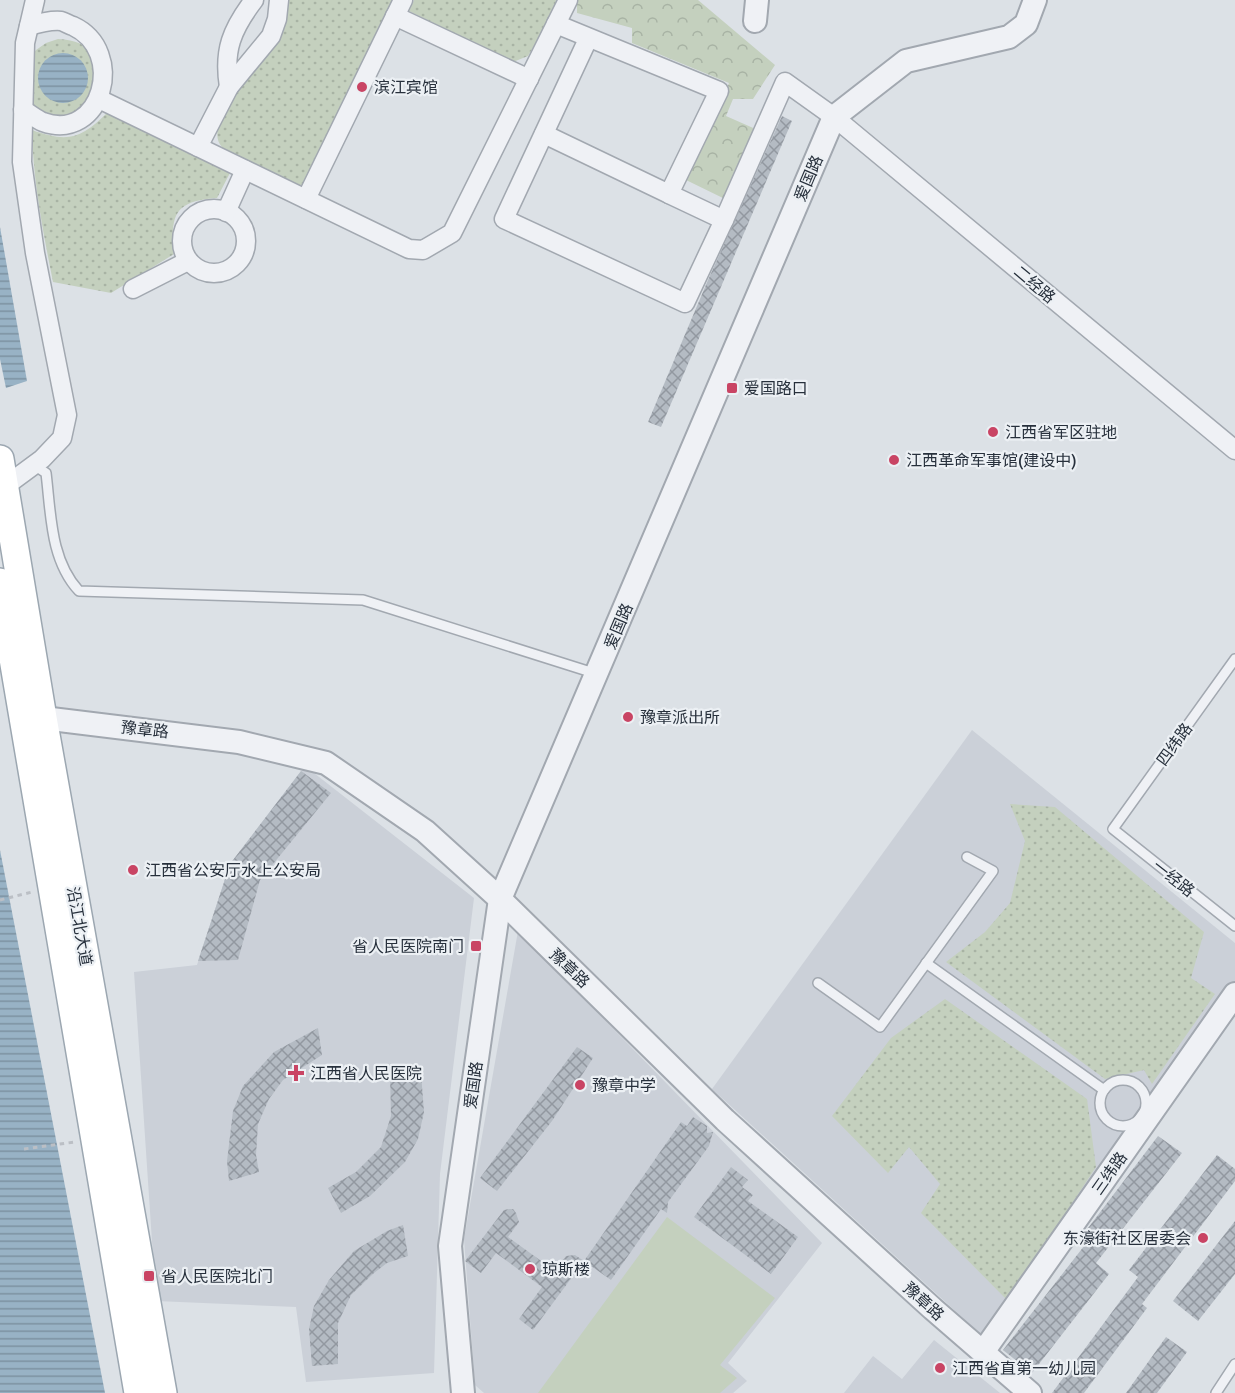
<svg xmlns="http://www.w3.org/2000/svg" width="1235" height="1393" viewBox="0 0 1235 1393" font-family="Signika,'Noto Sans SC',sans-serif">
  <defs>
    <pattern id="green-dots" width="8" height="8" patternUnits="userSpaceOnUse" patternTransform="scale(1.5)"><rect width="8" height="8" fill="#c4d0be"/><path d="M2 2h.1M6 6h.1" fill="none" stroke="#a8b3a4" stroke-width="1.8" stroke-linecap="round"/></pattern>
    <pattern id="forest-crowns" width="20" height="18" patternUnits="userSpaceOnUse" patternTransform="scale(1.5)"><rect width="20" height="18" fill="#c4d0be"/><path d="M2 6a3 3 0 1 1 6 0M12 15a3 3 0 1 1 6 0" fill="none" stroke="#a8b3a4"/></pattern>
    <pattern id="water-rules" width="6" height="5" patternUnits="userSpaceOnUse" patternTransform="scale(1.5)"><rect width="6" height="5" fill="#98b2c5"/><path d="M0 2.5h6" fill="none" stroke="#7c91a1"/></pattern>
    <pattern id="building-cross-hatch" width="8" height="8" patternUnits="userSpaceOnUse" patternTransform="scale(1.5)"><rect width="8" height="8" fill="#b4bbc3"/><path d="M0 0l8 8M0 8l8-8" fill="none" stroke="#9298a0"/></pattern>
  </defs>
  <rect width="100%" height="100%" fill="#dce1e6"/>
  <g fill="#cbd0d8">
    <polygon points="972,730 1235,943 1235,981 986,1339 712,1089"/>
    <polygon points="305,766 474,898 440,1174 434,1373 306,1382 296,1307 156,1301 134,972 197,965 230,864"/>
    <polygon points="518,931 822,1243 728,1363 747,1381 733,1393 484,1393 475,1385 464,1239"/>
    <polygon points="934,1340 1000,1393 844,1393 873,1356 902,1379"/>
  </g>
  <g fill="url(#green-dots)">
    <path d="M287,0h109l-90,183 -6,3c-17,-8 -67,-27 -78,-39 -24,-26 51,-90 61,-115 4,-10 3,-22 4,-32z"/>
    <polygon points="414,0 556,0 554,12 528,56 513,62 409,11"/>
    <path d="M58,39c37,2 36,19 43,49l-26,28 -27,-1 -11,-6 -8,-11 -1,-38 8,-10 10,-7z"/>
    <path d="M108,112l123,59 -14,27c-42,3 -47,16 -43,56l-63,39 -58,-11c-10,-51 -20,-100 -21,-152 36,13 49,9 76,-18z"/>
    <polygon points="1010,804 1055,807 1204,932 1191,978 1215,994 1152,1084 1144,1070 1105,1079 946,962 985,932 1010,903 1025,841"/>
    <polygon points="945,999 1087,1099 1096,1167 1008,1301 921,1213 940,1184 909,1147 888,1173 832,1116 891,1038"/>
  </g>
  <polygon fill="url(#forest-crowns)" points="577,0 698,0 775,65 753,99 733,99 726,116 760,131 729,201 686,180 729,83 632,43 632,28 577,13"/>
  <polygon fill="#c4d0be" points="667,1217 775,1298 720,1365 737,1378 720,1393 538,1393"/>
  <g fill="url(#water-rules)">
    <circle cx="63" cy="78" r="25"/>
    <polygon points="0,227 27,381 6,388 0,359"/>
    <polygon points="0,850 105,1393 0,1393"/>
  </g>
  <g fill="url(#building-cross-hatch)">
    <polygon points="782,116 792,121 661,427 648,422 708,280"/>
    <polygon points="301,771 331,793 260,880 238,960 198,961 230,864"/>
    <polygon points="318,1028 322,1055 283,1080 269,1099 258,1124 256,1155 259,1172 229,1181 227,1161 233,1111 243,1086 274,1052"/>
    <polygon points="577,1047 593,1058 552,1121 497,1191 480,1178"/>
    <polygon points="421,1073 424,1112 418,1139 405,1162 370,1196 341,1213 328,1188 356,1172 381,1147 391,1116 390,1076"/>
    <polygon points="693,1117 707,1126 707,1133 713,1132 709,1146 668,1202 667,1213 661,1209 611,1280 584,1261 681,1122 687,1126"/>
    <polygon points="1158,1136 1182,1153 1096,1263 1109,1274 1032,1373 1003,1350 1088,1241 1082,1236"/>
    <polygon points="1217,1155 1235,1169 1235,1181 1142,1304 1147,1308 1084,1393 1052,1393 1138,1277 1129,1270"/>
    <polygon points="731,1167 748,1180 742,1187 753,1195 748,1201 798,1237 771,1274 694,1217"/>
    <polygon points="509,1209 513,1209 516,1213 519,1222 508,1237 555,1271 566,1256 575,1255 584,1261 533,1330 519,1319 542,1287 496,1253 481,1273 465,1261 504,1210"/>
    <polygon points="1235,1221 1235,1274 1198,1321 1173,1301"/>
    <polygon points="403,1225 408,1256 387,1263 374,1273 351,1295 338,1323 338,1364 312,1366 309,1329 314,1306 329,1280 354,1251 387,1231"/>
    <polygon points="1166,1337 1187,1352 1157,1393 1126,1393"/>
  </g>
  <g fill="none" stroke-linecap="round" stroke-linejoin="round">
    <g stroke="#a2a8b0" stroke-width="12">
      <g id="service">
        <path d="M34,465l12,8c5,40 4,87 33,118l284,9 234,74"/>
        <polyline points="1235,659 1113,829 1235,926"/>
        <polyline points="926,963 1104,1090"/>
        <polyline points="818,983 880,1027 993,871 967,857"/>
        <circle cx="1123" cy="1103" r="23"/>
        <polyline points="1216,1393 1235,1364"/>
      </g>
    </g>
    <g stroke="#a2a8b0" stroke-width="21">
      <g id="minor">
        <polyline points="395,16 529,79"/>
        <polyline points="588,39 504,219 685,303 724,220 669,194"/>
        <path d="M229,87c-6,-37 3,-58 25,-87"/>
        <polyline points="99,99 409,249 423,250 452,233 568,0"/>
        <path d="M23,110c6,3 13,9 20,12 59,21 84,-71 30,-96 -4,-1 -8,-4 -12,-5 -11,-1 -22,2 -32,5"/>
        <polyline points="544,134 669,194 719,91 556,24"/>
        <polyline points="198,147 229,87 271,36 277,19 279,0"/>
        <polyline points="306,199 403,0"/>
        <circle cx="214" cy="241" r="32"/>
        <polyline points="226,212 245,170"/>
        <polyline points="724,220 785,82 834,117 1235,450"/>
        <polyline points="133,289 188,261"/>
        <polyline points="0,488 4,487 42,459 62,438 67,415 35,253 22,162 25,43 35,0"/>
      </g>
    </g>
    <g stroke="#a2a8b0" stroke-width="26">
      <g id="tertiary">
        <polyline points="755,21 757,0"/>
        <polyline points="28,722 43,718 239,742 326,763 425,831 500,899 725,1120 933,1309 1030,1393"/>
        <polyline points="983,1352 1235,994"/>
        <polyline points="463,1393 450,1246 500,899 834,117 906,61 1009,37 1026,24 1035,0"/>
      </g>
    </g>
    <g stroke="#9ca7b1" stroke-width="30">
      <g id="primary">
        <polyline points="0,459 43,718 163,1393"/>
        <polyline points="0,582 138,1393"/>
      </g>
    </g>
    <g stroke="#bbbfc5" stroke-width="3" stroke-dasharray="4.5 4.5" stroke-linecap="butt">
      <polyline points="0,900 32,892"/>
      <polyline points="24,1149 75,1142"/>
    </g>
    <use href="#service" stroke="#eff1f5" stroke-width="9"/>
    <use href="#minor" stroke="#eff1f5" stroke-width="18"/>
    <use href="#tertiary" stroke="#eff1f5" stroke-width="22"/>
    <use href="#primary" stroke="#fff" stroke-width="27"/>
  </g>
  <g fill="#c94464" stroke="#ecf0f4" stroke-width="2">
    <circle cx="362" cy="87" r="6"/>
    <rect x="726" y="382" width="12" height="12" rx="3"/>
    <circle cx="993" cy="432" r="6"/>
    <circle cx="894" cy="460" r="6"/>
    <circle cx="628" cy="717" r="6"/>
    <circle cx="133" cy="870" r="6"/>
    <rect x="470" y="940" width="12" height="12" rx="3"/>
    <path d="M293 1064h6v6h6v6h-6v6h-6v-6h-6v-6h6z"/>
    <circle cx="580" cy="1085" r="6"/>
    <circle cx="1203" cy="1238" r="6"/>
    <circle cx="530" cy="1269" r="6"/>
    <rect x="143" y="1270" width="12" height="12" rx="3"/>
    <circle cx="940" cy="1368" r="6"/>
  </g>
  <g text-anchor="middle" stroke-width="4.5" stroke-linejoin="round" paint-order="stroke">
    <g font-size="16" fill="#27303c" stroke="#ecf0f4" text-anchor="start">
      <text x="374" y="93">滨江宾馆</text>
      <text x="744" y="394">爱国路口</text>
      <text x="1005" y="438">江西省军区驻地</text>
      <text x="906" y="466">江西革命军事馆(建设中)</text>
      <text x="640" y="723">豫章派出所</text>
      <text x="145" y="876">江西省公安厅水上公安局</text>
      <text x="464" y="952" text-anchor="end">省人民医院南门</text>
      <text x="310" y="1079">江西省人民医院</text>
      <text x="592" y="1091">豫章中学</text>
      <text x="1191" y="1244" text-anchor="end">东濠街社区居委会</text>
      <text x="542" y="1275">琼斯楼</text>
      <text x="161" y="1282">省人民医院北门</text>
      <text x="952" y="1374">江西省直第一幼儿园</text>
    </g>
    <g font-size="16" fill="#27303c" stroke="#ecf0f4">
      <text transform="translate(808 178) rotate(-67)" y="6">爱国路</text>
      <text transform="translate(1035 284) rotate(40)" y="6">二经路</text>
      <text transform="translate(618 626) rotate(-67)" y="6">爱国路</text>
      <text transform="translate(145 729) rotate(6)" y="6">豫章路</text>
      <text transform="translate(1174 744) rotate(-54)" y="6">四纬路</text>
      <text transform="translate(1174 878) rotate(38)" y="6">一经路</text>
      <text transform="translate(80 926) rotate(80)" y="6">沿江北大道</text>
      <text transform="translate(570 968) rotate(44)" y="6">豫章路</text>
      <text transform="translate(473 1085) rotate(-82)" y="6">爱国路</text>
      <text transform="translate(1109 1173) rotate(-55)" y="6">三纬路</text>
      <text transform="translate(924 1301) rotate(42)" y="6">豫章路</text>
    </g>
  </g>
</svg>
